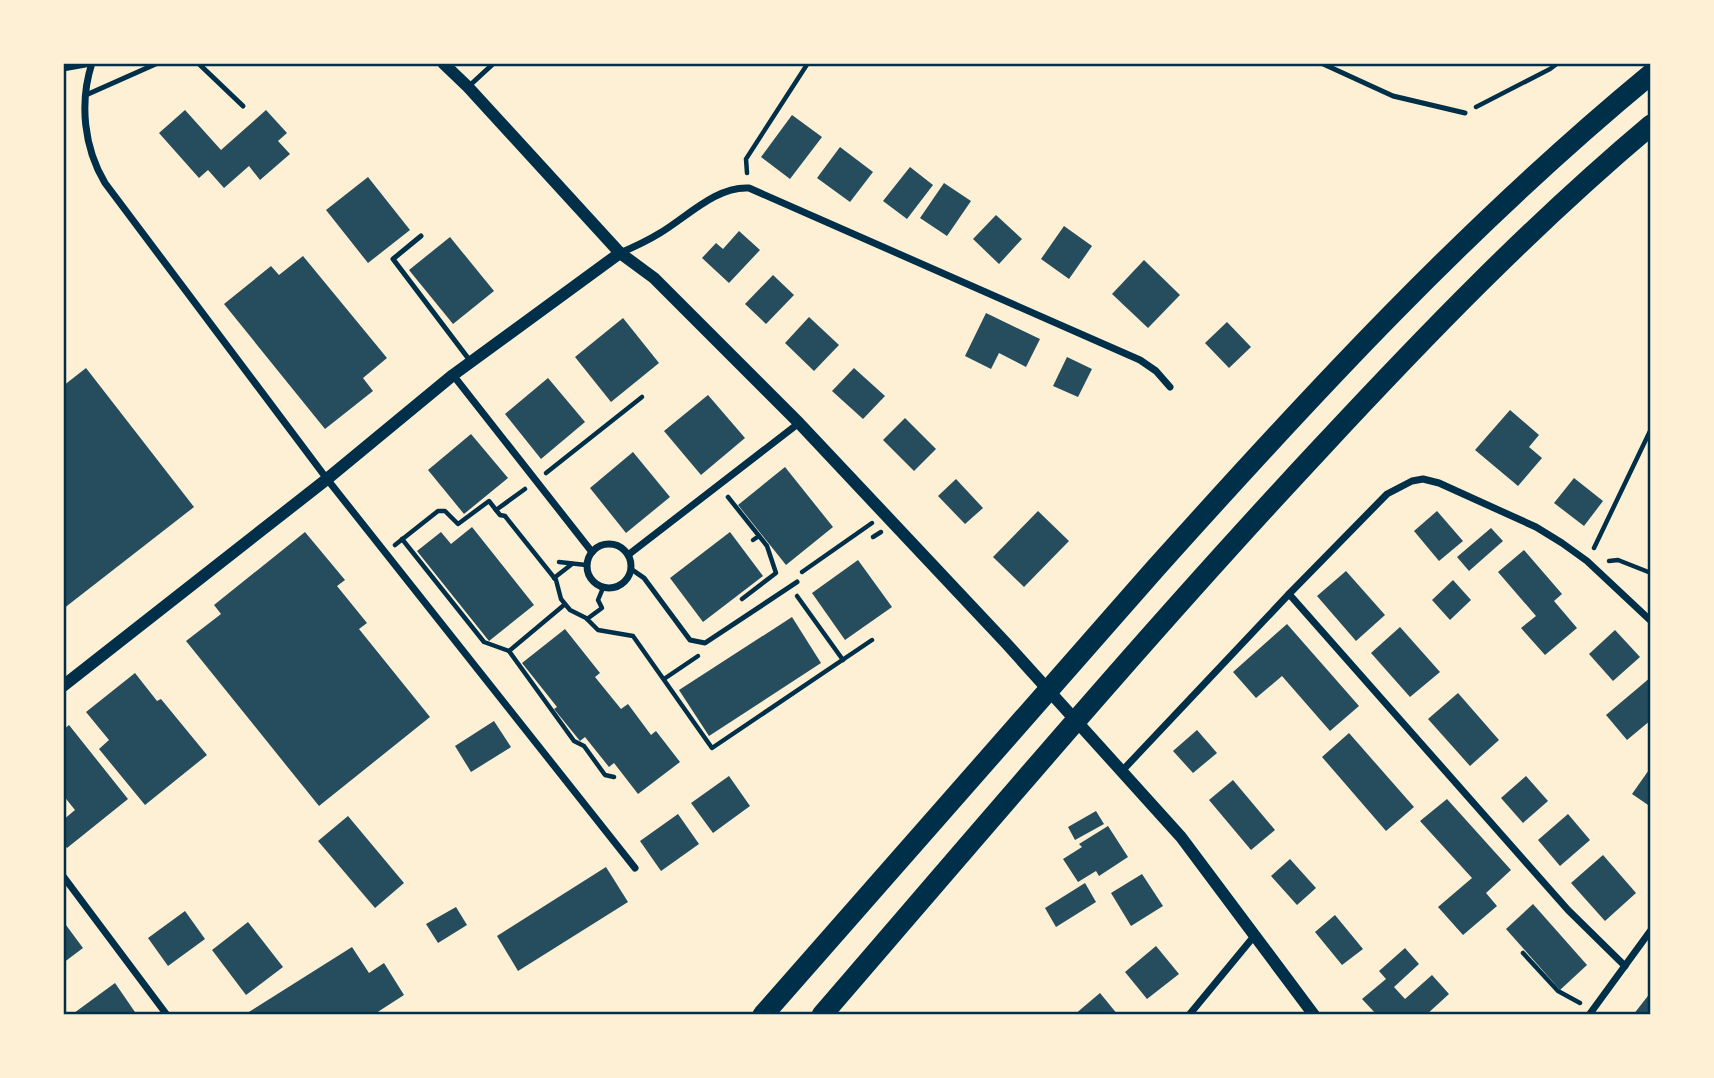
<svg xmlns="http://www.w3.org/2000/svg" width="1714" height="1078" viewBox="0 0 1714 1078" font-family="'Public Sans',sans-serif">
  <rect width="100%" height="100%" fill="#fdf0d5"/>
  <g fill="#264d5e">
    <polygon points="185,110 221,150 266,110 287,133 278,141 290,154 260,180 249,166 224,188 208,170 199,178 159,133"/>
    <polygon points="792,115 822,137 790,179 761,157"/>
    <polygon points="840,147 873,172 850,202 817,178"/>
    <polygon points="910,167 933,185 907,219 883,201"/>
    <polygon points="368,177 410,230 368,263 326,210"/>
    <polygon points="944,183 971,201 947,236 920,218"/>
    <polygon points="996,215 1022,239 999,264 973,239"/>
    <polygon points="1064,226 1092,246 1069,279 1041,259"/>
    <polygon points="739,231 760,250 729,283 702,258 716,243 723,249"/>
    <polygon points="450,237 494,291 453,324 409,270"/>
    <polygon points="303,256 387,358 363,378 373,391 325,429 224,304 271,266 279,275"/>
    <polygon points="1144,260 1180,295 1148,328 1112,294"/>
    <polygon points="773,275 794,295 766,324 745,304"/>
    <polygon points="986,313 1040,339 1026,367 999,353 991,369 965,356"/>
    <polygon points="809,317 839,345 814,371 785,343"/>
    <polygon points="623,318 659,363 611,402 575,357"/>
    <polygon points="1227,322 1251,347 1229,368 1205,343"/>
    <polygon points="1067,357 1092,369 1078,397 1053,386"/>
    <polygon points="86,368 194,507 63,609 63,386"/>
    <polygon points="854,368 885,396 863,419 832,391"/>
    <polygon points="548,378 585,422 541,459 505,414"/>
    <polygon points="708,395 745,438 701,475 664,431"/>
    <polygon points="1510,410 1539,435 1529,447 1542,458 1518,486 1475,450"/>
    <polygon points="905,418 936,449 914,471 883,440"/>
    <polygon points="471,434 508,478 464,514 428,470"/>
    <polygon points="633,452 670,497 626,533 590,488"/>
    <polygon points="785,467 833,527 786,565 738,505"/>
    <polygon points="1574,478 1603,501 1584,526 1554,503"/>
    <polygon points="956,479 983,508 965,524 938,496"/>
    <polygon points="1038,511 1069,541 1024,587 993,557"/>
    <polygon points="1437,511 1463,541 1439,561 1414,531"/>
    <polygon points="472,527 534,605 489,641 417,551 441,532 451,544"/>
    <polygon points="1491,528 1503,541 1469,571 1457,557"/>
    <polygon points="305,532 345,580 337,586 367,623 359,629 430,717 319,806 186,641 221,614 214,605"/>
    <polygon points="730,532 763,576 703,622 670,578"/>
    <polygon points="1524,550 1562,594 1554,601 1577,628 1545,655 1521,628 1536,616 1498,572"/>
    <polygon points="858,560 892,607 845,640 812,593"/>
    <polygon points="1346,571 1385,615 1356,641 1317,596"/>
    <polygon points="1453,580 1471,600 1450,620 1432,600"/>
    <polygon points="792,617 821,663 709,736 679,690"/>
    <polygon points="1287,624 1359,706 1330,731 1282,676 1256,698 1233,672"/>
    <polygon points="1400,627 1440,672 1410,697 1371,653"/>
    <polygon points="565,629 600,673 595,677 621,709 628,704 651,735 656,731 680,762 638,794 614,763 609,767 585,737 580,741 554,709 557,707 522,663"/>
    <polygon points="1615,630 1640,657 1613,681 1589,654"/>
    <polygon points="135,673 157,701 161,699 207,755 145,805 99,749 109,740 86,712"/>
    <polygon points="1651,677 1651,720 1627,740 1606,715"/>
    <polygon points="1458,693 1499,740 1470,766 1428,719"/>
    <polygon points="494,721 511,747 471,772 455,746"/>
    <polygon points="69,725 128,799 67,848 63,843 63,820 75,810 63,795 63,730"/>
    <polygon points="1197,730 1217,753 1193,773 1173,751"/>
    <polygon points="1349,733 1414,807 1386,831 1322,757"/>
    <polygon points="1651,767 1651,807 1632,794"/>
    <polygon points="729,776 750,806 713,833 691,803"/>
    <polygon points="1526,776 1548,801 1523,823 1501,798"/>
    <polygon points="1233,780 1275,830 1251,850 1209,800"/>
    <polygon points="1447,799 1511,870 1486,893 1497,906 1463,935 1438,907 1472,878 1420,821"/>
    <polygon points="1096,811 1104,824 1075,840 1068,827"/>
    <polygon points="678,814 699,844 661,871 640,841"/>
    <polygon points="1568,814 1590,840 1560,866 1538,840"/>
    <polygon points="348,816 404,883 375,908 318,841"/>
    <polygon points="1108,826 1128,857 1099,876 1096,871 1078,882 1063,859 1082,847 1079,844"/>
    <polygon points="1603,855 1636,893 1605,921 1571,883"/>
    <polygon points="1290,859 1316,888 1297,905 1271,876"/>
    <polygon points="606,867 628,902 518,971 497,936"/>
    <polygon points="1142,874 1163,906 1131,926 1111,893"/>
    <polygon points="1085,883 1096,902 1056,927 1045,908"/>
    <polygon points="1533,904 1587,965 1560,990 1506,929"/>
    <polygon points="456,907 467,925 438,943 426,924"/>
    <polygon points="185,911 205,939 168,966 148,938"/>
    <polygon points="1335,915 1363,949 1342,965 1315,932"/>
    <polygon points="63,921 83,948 63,963"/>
    <polygon points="248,922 283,967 246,995 212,950"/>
    <polygon points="1156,946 1179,974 1147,999 1125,972"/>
    <polygon points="352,947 369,973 384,963 404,995 373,1015 244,1015"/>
    <polygon points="1405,948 1419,964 1394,987 1405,999 1432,975 1449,994 1426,1015 1417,1013 1415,1015 1377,1015 1362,999 1386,979 1379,971"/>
    <polygon points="115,983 137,1015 75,1015 74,1013"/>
    <polygon points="1651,992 1651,1015 1633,1015"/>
    <polygon points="1100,993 1118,1015 1074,1015"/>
  </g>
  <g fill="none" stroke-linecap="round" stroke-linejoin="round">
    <g stroke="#003049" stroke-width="4.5">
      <polyline points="1476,107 1550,69 1558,63"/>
      <polyline points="747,173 746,159 808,63"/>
      <polyline points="546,473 642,397"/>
      <polyline points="728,497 767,546 776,573 742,599"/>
      <polyline points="496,510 500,515 505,516 556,580 561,599 570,610 586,618 598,630 633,636 712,748 872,640"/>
      <polyline points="873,537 881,532"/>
      <polyline points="402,539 484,642 509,651 574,741 584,746 605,775 614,777"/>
      <polyline points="753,540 759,536"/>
      <polyline points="395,545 438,511 445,511 458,524 489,501 496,510 525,489"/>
      <polyline points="1594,548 1651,429"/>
      <polyline points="1609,561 1618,560 1651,573"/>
      <polyline points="559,562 586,565"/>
      <polyline points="802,572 872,523"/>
      <polyline points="554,578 572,564"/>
      <polyline points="797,596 843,660"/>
      <polyline points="587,619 602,608 598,600 603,588"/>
      <polyline points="509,651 564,605"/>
      <polyline points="664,679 698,656"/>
      <polyline points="1523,953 1558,991 1580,1003"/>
    </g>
    <g stroke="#003049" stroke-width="5">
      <polyline points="198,63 243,106"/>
      <polyline points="1321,63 1393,96 1465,113"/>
      <polyline points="63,69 91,64"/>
      <polyline points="468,87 494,63"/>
      <polyline points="86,95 158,63"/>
      <polyline points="421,236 393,259 471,362"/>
      <polyline points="631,569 644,578 690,640 705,643 797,582"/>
    </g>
    <g stroke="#003049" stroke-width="7">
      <path d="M92,63c-13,40 -8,85 13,120l222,296 308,389"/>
      <path d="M620,253c14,-6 27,-12 40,-20 27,-16 56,-47 89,-45l391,172 16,11 14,16"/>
      <polyline points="453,375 592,552"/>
      <circle cx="609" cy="566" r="22"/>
      <polyline points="628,555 799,423"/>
      <polyline points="1289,594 1568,910 1625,966"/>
      <polyline points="1121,772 1289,594 1387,494 1412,481 1423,479 1439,483 1536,527 1562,543 1587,561 1651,621"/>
      <polyline points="63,876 167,1015"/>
      <polyline points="1189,1015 1255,935"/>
      <polyline points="1589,1015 1651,930"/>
    </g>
    <g stroke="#003049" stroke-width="12">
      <polyline points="443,63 468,87 620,253 654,278 799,423 1005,642 1181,837 1314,1015"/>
      <polyline points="63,686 327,479 453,375 620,253"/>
    </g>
    <g stroke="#003049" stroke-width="21">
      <path d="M763,1015c130,-149 260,-298 391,-445 157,-175 315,-346 497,-496"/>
      <path d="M822,1015c164,-190 326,-382 497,-565 105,-113 213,-225 332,-325"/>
    </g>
  </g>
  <rect width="1714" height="1078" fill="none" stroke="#fdf0d5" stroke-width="130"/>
  <rect x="65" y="65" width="1584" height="948" fill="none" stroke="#003049" stroke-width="2.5"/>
</svg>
